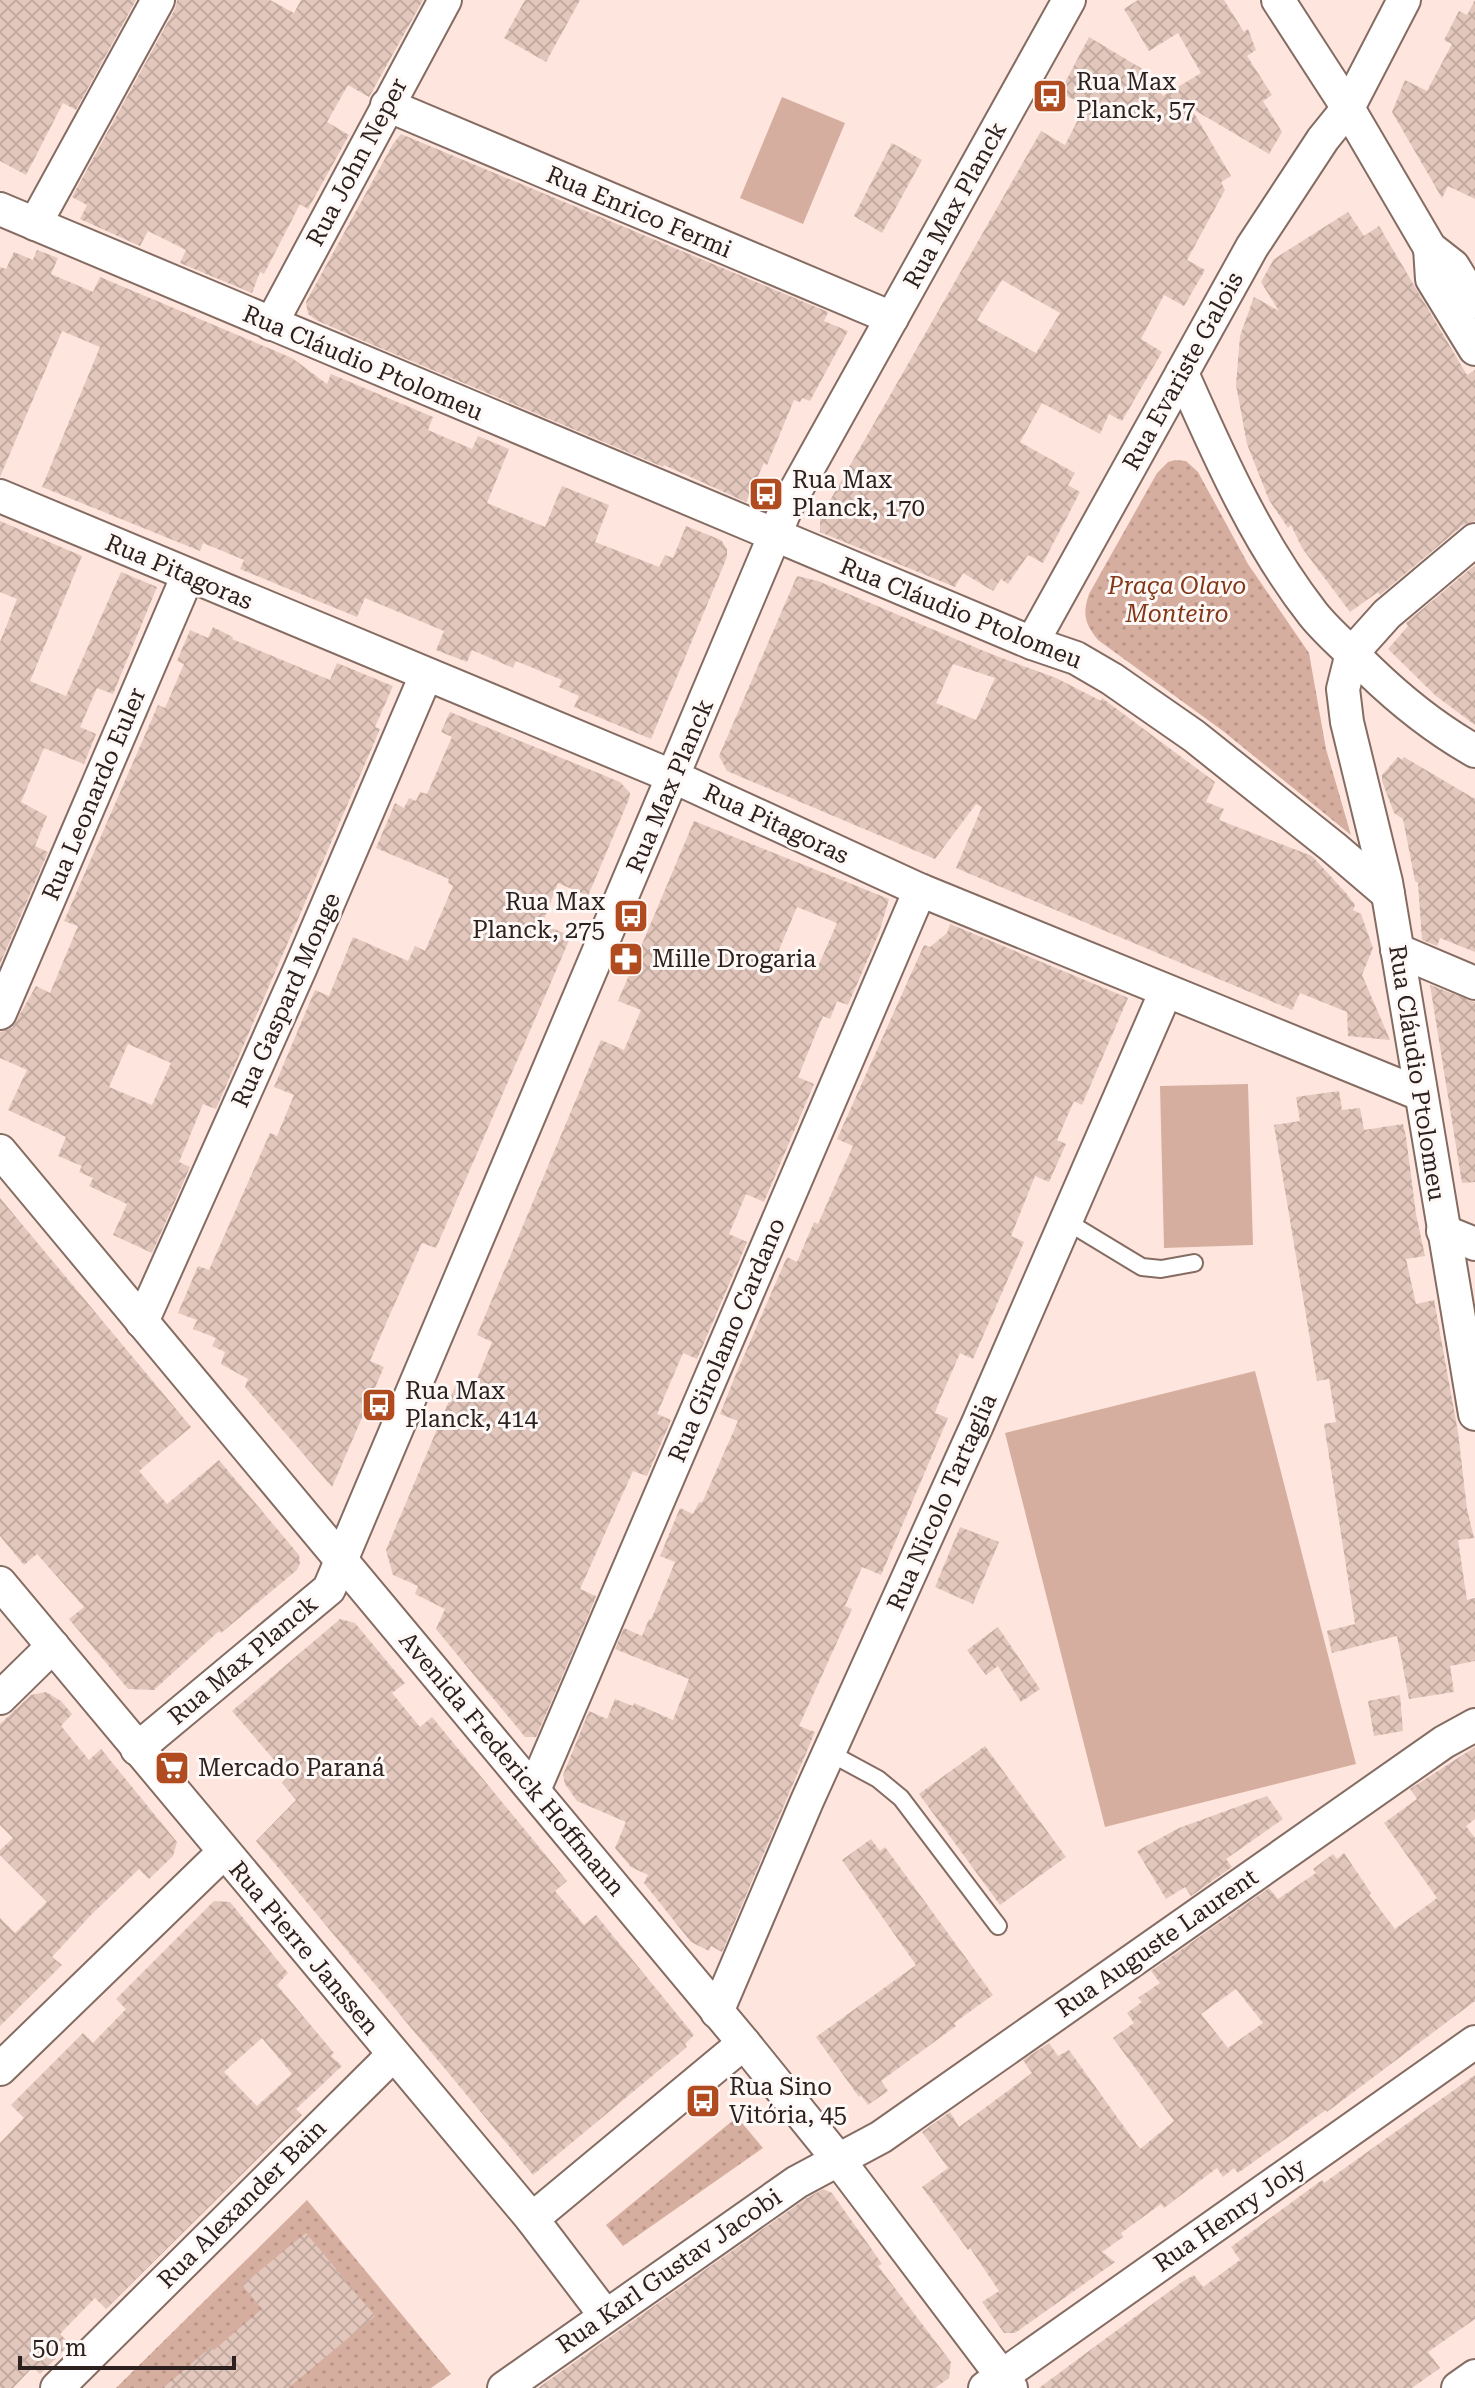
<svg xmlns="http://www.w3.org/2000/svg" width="1475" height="2388" viewBox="0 0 1475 2388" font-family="'Roboto Serif',serif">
  <defs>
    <pattern id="grass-dots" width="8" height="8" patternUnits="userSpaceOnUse" patternTransform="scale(2)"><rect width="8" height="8" fill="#d6ae9f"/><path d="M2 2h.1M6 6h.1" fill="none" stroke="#b89588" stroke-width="1.8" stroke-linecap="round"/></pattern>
    <pattern id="building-cross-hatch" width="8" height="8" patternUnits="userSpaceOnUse" patternTransform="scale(2)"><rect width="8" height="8" fill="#e3c7bd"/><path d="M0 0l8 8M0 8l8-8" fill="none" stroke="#c3aba2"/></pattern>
  </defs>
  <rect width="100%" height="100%" fill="#fee6de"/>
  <g fill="url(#grass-dots)">
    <path d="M1175,460l11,1 12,11 50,92 61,89 17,96 25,86 -128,-104 -125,-91c-13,-16 -16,-26 -9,-46l68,-121 11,-11z"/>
    <polygon points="737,2117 763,2148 623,2246 606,2225"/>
    <polygon points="307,2200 451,2374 431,2388 116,2388"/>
  </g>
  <g fill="#d6ae9f">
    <polygon points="782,97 845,123 803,224 740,198"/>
    <polygon points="1248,1084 1253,1245 1164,1248 1160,1086"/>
    <polygon points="1255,1371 1356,1764 1105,1827 1005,1433"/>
  </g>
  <g fill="url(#building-cross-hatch)" fill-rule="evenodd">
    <polygon points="0,0 136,0 76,110 63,103 26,175 0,161"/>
    <polygon points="177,0 270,0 294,13 301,0 423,0 369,97 348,85 327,122 349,135 308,209 300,204 264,274 260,272 252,293 180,263 186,250 148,231 140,246 80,219 87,205 72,197 175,9"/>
    <polygon points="525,0 580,0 546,62 504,38"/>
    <path d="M1138,0h86l20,32 4,-3 8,21 -9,6 25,39 -9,6 19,31 -13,22 -78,-46 40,68 -10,6 4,8 -38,70 18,10 -21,36 -20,-11 -23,44 21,13 -40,69 -13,-7 -9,20 -58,-31 -22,39 55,31 -7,12 12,7 -37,71 -15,-8 -20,29 -7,-5 -8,12 -30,-18 -8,14 -135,-55v-14l221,-387 24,14 20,-39 -25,-14 29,-55 60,36 14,23 38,-23 -23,-40 -29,18 -25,-42zM1002,280l58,33 -24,40 -59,-33z"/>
    <polygon points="1475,0 1475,199 1448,186 1442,198 1392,112 1405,80 1427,91 1452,44 1444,40 1459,11 1467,15"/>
    <polygon points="401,134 828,312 824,321 848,331 810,401 802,398 800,402 794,400 767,465 764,463 746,502 664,465 663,467 366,342 316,320 308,314 306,302 393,144"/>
    <polygon points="892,143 922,160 882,233 854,216"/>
    <polygon points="1348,212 1364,236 1379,226 1467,375 1475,370 1475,521 1463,525 1380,595 1378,592 1350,612 1302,548 1291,525 1288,528 1269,500 1247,444 1236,385 1240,336 1254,297 1279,311 1261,282 1274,259"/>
    <polygon points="37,250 58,258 51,274 93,292 100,277 292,358 327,384 331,374 433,417 428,430 472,449 478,436 509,449 487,503 545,527 562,486 609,505 595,542 659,567 665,555 673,558 686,526 721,540 727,549 727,557 651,739 574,707 579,696 559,687 562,680 516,661 513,668 472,650 467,662 436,650 444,631 365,598 357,617 240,569 244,560 203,543 200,551 42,487 100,347 62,331 0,477 0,267 6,269 14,252 33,260"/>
    <polygon points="0,521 82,556 30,681 66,696 121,572 157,587 113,694 97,688 80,727 96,734 84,764 44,748 21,802 47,816 35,846 48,852 0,964 0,642 17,599 0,592"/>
    <polygon points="1475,565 1475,725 1436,696 1388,649 1408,626 1406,623"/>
    <path d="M797,576l21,5 173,73 65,24 45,23 1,-3 113,84 -9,20 18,7 -5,11 93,36 34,37 9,12 -2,5 8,4 12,34 -11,27 28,65 -42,-4 -1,-24 -47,-19 -8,17 -336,-142 26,-61 -6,-3 -41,55 -208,-88 -8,-15zM953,664l42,14 -19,42 -40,-17z"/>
    <path d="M213,627l20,10 -1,2 98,41 7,-17 56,23 -18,41 5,2 -164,380 -13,-5 -24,58 11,5 -38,86 -39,-18 14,-31 -38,-18 4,-8 -14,-6 3,-6 -24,-10 8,-19 -58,-27 19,-40 -27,-12v-26l12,-4 24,-42 14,7 28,-67 -14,-5 94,-216 7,3 19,-44 -7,-3 13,-31 18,8zM128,1044l43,19 -19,42 -43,-18z"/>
    <polygon points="450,712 620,782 630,793 629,799 588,896 558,883 542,924 571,936 436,1248 422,1243 387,1321 370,1361 384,1367 332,1487 245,1387 248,1379 221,1364 225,1352 212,1346 216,1338 193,1329 197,1320 178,1313 198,1266 209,1270 270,1133 277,1136 294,1095 274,1087 315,990 329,996 353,937 408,961 415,946 425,951 453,886 448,883 449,879 376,848 395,803 404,808 409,798 416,801 420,792 427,794 452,737 441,732"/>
    <polygon points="1398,757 1402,760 1404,757 1475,799 1475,952 1440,938 1437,946 1422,940 1418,883 1415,881 1403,819 1394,813 1382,781 1382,775"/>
    <path d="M694,821l195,78 -10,34 -31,72 -11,-4 -7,18 -7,-3 -25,61 16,7 -50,118 -18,-8 -17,40 18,8 -50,117 -14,-6 -26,61 14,6 -24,56 -14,-5 -53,118 16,7 -7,18 -53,123h-11l-89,-108 9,-20 -30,-15 3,-8 -25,-11 -7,-25 71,-168 16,7 19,-47 -15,-7 124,-295 23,10 17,-40 -23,-9zM797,907l40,16 -20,46 -39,-17z"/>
    <polygon points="950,924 1128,998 1082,1105 1074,1101 1057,1140 1066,1144 1049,1182 1035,1176 1011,1236 1024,1242 973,1359 960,1353 941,1397 935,1413 948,1418 881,1575 862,1567 845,1606 852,1609 799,1726 815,1732 722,1952 711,1946 709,1951 691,1942 644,1883 648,1875 631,1867 615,1848 626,1822 577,1801 565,1784 563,1775 589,1711 607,1719 615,1699 633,1706 634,1703 673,1720 689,1679 615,1649 624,1628 642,1636 649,1619 651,1620 675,1562 660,1556 680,1508 693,1514 699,1502 702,1503 738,1421 720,1414 736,1374 787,1257 797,1262 814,1222 818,1224 841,1172 853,1146 837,1139 924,945 930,947 947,933"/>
    <polygon points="1430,985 1475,1002 1475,1182 1462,1183"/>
    <polygon points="1339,1091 1342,1110 1360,1108 1364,1130 1403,1124 1406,1137 1416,1214 1425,1256 1406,1259 1416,1304 1434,1300 1458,1432 1467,1509 1474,1538 1458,1540 1467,1600 1475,1598 1475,1661 1450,1666 1454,1692 1409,1699 1397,1636 1332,1653 1327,1631 1355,1624 1324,1424 1336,1422 1329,1379 1317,1381 1274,1125 1300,1121 1296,1097"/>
    <polygon points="0,1198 191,1427 139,1471 167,1504 219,1460 299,1555 300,1563 297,1570 221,1633 219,1631 154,1690 128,1689 69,1619 84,1607 37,1554 24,1565 0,1536"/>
    <polygon points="960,1527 999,1542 973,1604 935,1587"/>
    <polygon points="340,1619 355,1623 405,1683 392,1693 420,1727 432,1717 567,1881 555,1891 584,1925 596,1915 694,2035 685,2044 687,2047 533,2175 256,1841 296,1800 282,1783 288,1776 232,1711"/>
    <polygon points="998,1627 1040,1689 1021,1702 998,1666 986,1675 967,1650"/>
    <polygon points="46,1692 61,1701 72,1714 61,1726 89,1760 101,1749 177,1842 173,1856 149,1879 139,1869 90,1916 52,1957 62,1965 0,2026 0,1918 15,1933 47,1902 0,1855 0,1850 13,1838 0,1825 0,1724 31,1695"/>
    <polygon points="1400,1695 1403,1731 1374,1736 1368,1701"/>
    <polygon points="985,1746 1066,1857 1000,1905 919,1794"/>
    <path d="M1475,1747v72l-9,7 9,12v163l-148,111 -1,-2 -88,63 -4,-5 -11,9 -6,-9 -53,40 -3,-4 -40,29 2,4 -21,15 13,10 -100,71h-11l-22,-31 17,-11 -29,-43 -2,2 -46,-63 26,-19 -26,-36 28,-20 9,15 73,-54 -9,-13 26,-17 9,13 11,-6 71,99 34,-28 -61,-83 21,-15 -7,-10 15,-11 -4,-4 22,-15 -9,-12 118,-83 9,11 38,-26 -3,-4 20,-15 4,5 7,-6 27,40 -2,2 26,34 42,-31 -53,-75 33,-24 -7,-10zM1236,1989l27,34 -35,25 -27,-34z"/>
    <polygon points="1267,1796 1283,1819 1226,1859 1232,1867 1191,1896 1185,1887 1166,1899 1137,1851 1179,1828"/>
    <polygon points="871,1839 880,1851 885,1847 993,1995 954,2023 956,2026 881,2081 888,2091 868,2105 861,2095 859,2097 816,2037 916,1965 842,1860"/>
    <path d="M214,1901l16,1 58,71 -11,12 57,68 -3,3 11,10 -46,43 6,6 -196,194 -11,-11 -35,36 10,10 -30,30 -7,-7 -20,21h-13v-245l24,-25 -13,-13 72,-72 10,10 33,-34 -10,-10zM262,2038l30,36 -35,32 -33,-34z"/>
    <polygon points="1475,2075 1475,2319 1428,2352 1440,2368 1412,2388 1039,2388 1182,2282 1194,2275 1203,2287 1240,2260 1231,2247 1322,2180 1324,2183"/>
    <polygon points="823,2189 832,2193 882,2264 878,2266 951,2362 949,2378 935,2388 538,2388 807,2198"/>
    <polygon points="306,2233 375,2316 288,2388 163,2388 211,2347 214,2350 262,2309 242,2285"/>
  </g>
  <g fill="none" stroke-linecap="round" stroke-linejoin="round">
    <g stroke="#856c62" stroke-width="20">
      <g id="lane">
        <polyline points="1066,1221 1142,1267 1161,1269 1194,1263"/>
        <polyline points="828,1752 878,1779 901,1798 998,1926"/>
      </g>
    </g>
    <g stroke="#856c62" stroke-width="36">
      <g id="street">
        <polyline points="1278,0 1348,108 1430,248 1453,266 1475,302"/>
        <polyline points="387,105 892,318"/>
        <polyline points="0,209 1032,643 1076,658 1112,679 1194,736 1333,847 1388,894"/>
        <polyline points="35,224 158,0"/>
        <polyline points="1430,248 1432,279 1475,349"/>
        <polyline points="271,324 445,0"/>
        <path d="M1182,373c37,83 74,168 131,241 16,20 37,37 56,56 32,31 67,59 106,81"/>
        <polyline points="0,496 674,777 920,890 1420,1094"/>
        <polyline points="1475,540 1387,614 1352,653 1343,689 1347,722 1386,882 1475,1414"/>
        <polyline points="1032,643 1252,247 1323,139 1348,108 1404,0"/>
        <polyline points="1397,950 1475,983"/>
        <polyline points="0,1013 188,575"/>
        <polyline points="0,1151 744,2043 837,2158 1011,2388"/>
        <polyline points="1443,1231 1475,1244"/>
        <polyline points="142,1322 300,969 426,675"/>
        <polyline points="0,1583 532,2219 605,2315"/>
        <polyline points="0,1698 53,1646"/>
        <polyline points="137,1749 329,1589 787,506 1069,0"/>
        <polyline points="534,1790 920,890"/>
        <polyline points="717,2012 807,1801 978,1423 1166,991"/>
        <polyline points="0,2069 223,1853"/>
        <polyline points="532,2219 744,2043"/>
        <polyline points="57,2388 393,2055"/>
        <polyline points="504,2388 797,2182 881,2137 1444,1742 1475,1725"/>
        <polyline points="985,2388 1475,2042"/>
        <polyline points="1458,2388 1475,2376"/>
      </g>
    </g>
    <use href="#lane" stroke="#fff" stroke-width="16"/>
    <use href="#street" stroke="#fff" stroke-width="32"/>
  </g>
  <defs>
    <g id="bus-square" transform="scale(1.8)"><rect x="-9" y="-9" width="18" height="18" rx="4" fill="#b14b20" stroke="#fef8f6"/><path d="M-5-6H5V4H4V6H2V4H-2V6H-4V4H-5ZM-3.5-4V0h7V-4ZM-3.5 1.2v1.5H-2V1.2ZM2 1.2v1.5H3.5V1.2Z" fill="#fff"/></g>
    <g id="pharmacy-square" transform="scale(1.8)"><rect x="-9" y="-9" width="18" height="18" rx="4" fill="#b14b20" stroke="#fef8f6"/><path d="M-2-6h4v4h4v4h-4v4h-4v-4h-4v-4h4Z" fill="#fff"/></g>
    <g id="supermarket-square" transform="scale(1.8)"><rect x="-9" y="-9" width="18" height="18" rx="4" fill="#b14b20" stroke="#fef8f6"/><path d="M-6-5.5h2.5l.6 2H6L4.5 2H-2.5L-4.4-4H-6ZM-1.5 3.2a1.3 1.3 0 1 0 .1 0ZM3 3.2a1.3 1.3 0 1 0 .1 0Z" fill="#fff"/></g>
  </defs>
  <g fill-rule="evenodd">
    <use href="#bus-square" x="1050" y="96"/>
    <use href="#bus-square" x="766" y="494"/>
    <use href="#bus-square" x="631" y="916"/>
    <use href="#pharmacy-square" x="626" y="959"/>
    <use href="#bus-square" x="379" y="1405"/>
    <use href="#supermarket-square" x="172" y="1768"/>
    <use href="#bus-square" x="703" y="2101"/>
  </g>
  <g text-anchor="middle" stroke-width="6" stroke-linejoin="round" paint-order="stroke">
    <g font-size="24" fill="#2c211e" stroke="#fef8f6" text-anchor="start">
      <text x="1076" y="90">Rua Max<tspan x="1076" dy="28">Planck, 57</tspan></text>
      <text x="792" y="488">Rua Max<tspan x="792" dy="28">Planck, 170</tspan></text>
      <text x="605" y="910" text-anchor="end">Rua Max<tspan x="605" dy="28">Planck, 275</tspan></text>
      <text x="652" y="967">Mille Drogaria</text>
      <text x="405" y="1399">Rua Max<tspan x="405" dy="28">Planck, 414</tspan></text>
      <text x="198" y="1776">Mercado Paraná</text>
      <text x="729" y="2095">Rua Sino<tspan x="729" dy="28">Vitória, 45</tspan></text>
    </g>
    <g font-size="24" fill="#2c211e" stroke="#fef8f6">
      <text transform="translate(357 162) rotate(-62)" y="8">Rua John Neper</text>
      <text transform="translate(955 205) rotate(-61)" y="8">Rua Max Planck</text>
      <text transform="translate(639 212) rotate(23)" y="8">Rua Enrico Fermi</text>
      <text transform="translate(363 363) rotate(23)" y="8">Rua Cláudio Ptolomeu</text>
      <text transform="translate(1183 371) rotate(-61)" y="8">Rua Evariste Galois</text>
      <text transform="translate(179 572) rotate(23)" y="8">Rua Pitagoras</text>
      <text transform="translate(961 613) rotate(22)" y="8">Rua Cláudio Ptolomeu</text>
      <text transform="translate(670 786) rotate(-67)" y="8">Rua Max Planck</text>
      <text transform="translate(94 794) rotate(-67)" y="8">Rua Leonardo Euler</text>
      <text transform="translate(776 824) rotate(25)" y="8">Rua Pitagoras</text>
      <text transform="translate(286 1000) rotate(-66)" y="8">Rua Gaspard Monge</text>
      <text transform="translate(1417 1073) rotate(81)" y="8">Rua Cláudio Ptolomeu</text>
      <text transform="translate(727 1340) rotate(-67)" y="8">Rua Girolamo Cardano</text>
      <text transform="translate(942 1502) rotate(-66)" y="8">Rua Nicolo Tartaglia</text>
      <text transform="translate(243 1660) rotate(-40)" y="8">Rua Max Planck</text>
      <text transform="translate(512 1764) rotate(50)" y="8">Avenida Frederick Hoffmann</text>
      <text transform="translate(1157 1943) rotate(-35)" y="8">Rua Auguste Laurent</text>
      <text transform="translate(304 1948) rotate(50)" y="8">Rua Pierre Janssen</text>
      <text transform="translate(242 2204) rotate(-45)" y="8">Rua Alexander Bain</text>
      <text transform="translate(1230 2215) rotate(-35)" y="8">Rua Henry Joly</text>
      <text transform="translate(669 2271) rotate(-35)" y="8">Rua Karl Gustav Jacobi</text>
    </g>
    <g font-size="24" font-style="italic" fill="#823718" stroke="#fef8f6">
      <text x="1177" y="594">Praça Olavo<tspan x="1177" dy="28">Monteiro</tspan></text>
    </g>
  </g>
  <path d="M20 2356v12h214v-12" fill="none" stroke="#2c211e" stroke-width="4"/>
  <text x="32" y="2356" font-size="24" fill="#2c211e" stroke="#fef8f6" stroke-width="6" paint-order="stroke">50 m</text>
</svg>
